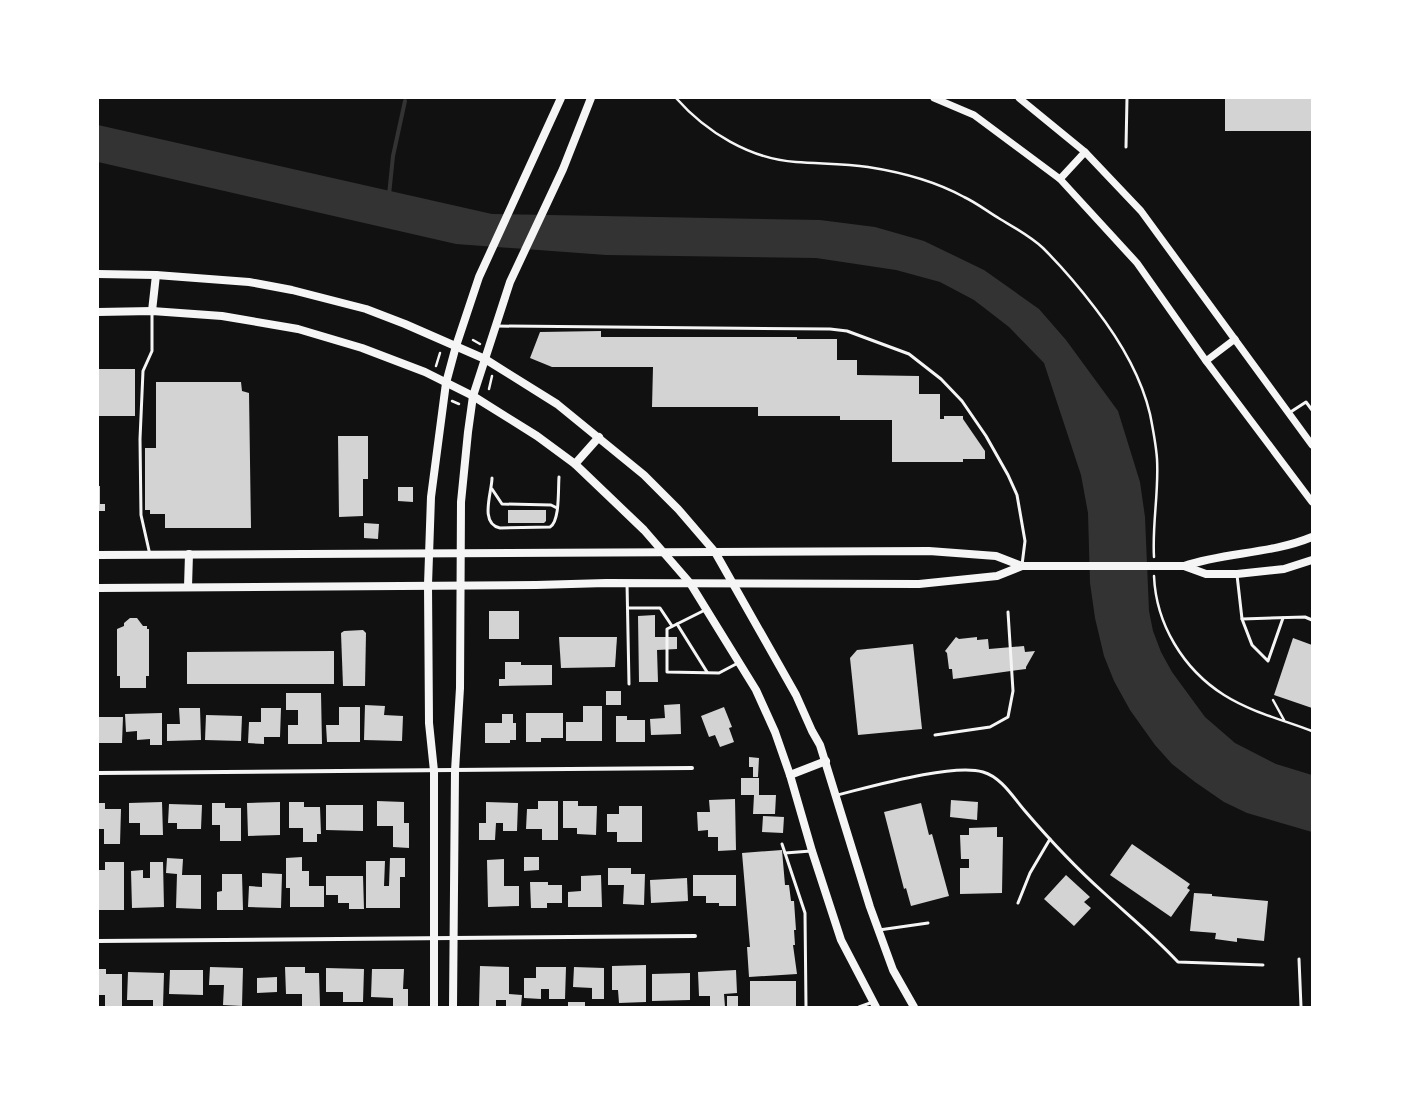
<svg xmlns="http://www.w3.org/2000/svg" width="1410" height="1105" viewBox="0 0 1410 1105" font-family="'Libre Baskerville',serif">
  <rect width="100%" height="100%" fill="#111"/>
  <polygon fill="#333" points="98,125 492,214 820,220 875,227 924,241 984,270 1039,309 1066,340 1118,411 1140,482 1145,517 1149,611 1153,631 1161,652 1172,672 1205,717 1235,743 1276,764 1312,775 1312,832 1247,813 1224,802 1195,782 1172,764 1155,745 1130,710 1114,681 1104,656 1095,618 1090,583 1088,513 1081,475 1044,363 1009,327 974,300 940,282 896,270 816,258 606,255 456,244 98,162"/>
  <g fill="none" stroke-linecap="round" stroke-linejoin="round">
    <polyline stroke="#333" stroke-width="4" points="389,195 393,156 405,101"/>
  </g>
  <g fill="#d3d3d3">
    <rect x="1225" y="98" width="87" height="33"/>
    <polygon points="601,331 601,337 797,337 797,339 837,339 837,360 857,360 857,375 919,376 919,394 940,394 940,419 944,419 944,416 963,416 963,419 985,451 985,459 963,459 963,462 892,462 892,420 840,420 840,416 758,416 758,407 652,407 653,367 552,367 530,358 540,332"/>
    <rect x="98" y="369" width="37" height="47"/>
    <polygon points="156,382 241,382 242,391 249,393 251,528 165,528 165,514 150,514 150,510 145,510 145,448 156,448"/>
    <polygon points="338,436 368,436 368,479 363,479 363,516 339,517"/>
    <polygon points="98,486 100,486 100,504 105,504 105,511 98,511"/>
    <polygon points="398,487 413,487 413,502 398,501"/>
    <polygon points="508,510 546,510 546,521 544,523 508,523"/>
    <polygon points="364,523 379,524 378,539 364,538"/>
    <rect x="489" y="611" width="30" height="28"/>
    <polygon points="655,615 655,637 677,637 677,649 657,650 658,682 639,682 638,616"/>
    <polygon points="130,618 137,618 143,626 147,626 147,629 149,629 149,676 146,676 146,688 120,688 120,676 117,676 117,629 124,626 124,623"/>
    <polygon points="363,630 366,633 365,686 343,686 341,633 344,631"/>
    <polygon points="559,637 617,637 615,667 561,668"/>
    <polygon points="956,637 959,639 977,637 977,640 988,639 989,649 1024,646 1025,652 1035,651 1026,667 1026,669 953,679 952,669 949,669 947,653 945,651"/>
    <polygon points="1293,638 1312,645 1312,708 1274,695"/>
    <polygon points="913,644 922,729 858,735 850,658 857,650"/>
    <polygon points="334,651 334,684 187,684 187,652"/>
    <polygon points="505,662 521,662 521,665 552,665 552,685 499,686 499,679 505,679"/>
    <rect x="606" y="691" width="15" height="14"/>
    <polygon points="286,693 321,693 322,744 288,744 288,725 298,725 298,710 286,710"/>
    <polygon points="680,704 681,734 651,735 650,719 665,718 664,705"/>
    <polygon points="365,705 385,706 384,715 403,716 402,741 364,740"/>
    <polygon points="583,706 602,706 602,741 566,741 566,722 583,722"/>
    <polygon points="339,707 360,707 360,742 327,742 326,725 339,725"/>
    <polygon points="724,707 732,727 729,728 734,742 720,747 715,735 709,737 701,716"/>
    <polygon points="179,708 200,708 201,740 167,741 167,724 180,724"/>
    <polygon points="261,708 281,708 280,737 264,737 264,744 248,743 249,722 261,722"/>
    <polygon points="162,713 162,745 150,745 150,739 137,740 137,731 126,732 125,714"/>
    <polygon points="526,713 563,713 563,738 541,738 541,742 526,742"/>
    <polygon points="502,714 513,714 513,723 516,723 516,740 510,740 510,743 485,743 485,723 502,723"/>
    <polygon points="206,715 242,716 241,741 205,740"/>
    <polygon points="616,716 627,716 627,720 645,720 645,742 616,742"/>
    <polygon points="98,717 123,717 122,743 98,743"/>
    <polygon points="749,757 759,758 758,777 753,777 753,767 749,767"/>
    <polygon points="741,778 759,778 759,795 776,795 775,814 753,814 754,795 741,795"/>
    <polygon points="735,799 736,850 718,851 718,837 708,837 708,830 698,831 697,812 710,812 709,800"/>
    <polygon points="951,800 978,802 977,820 950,817"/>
    <polygon points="377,801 404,802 404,823 409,823 409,848 393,847 393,826 377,826"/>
    <polygon points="538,801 558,801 558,840 542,840 542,829 526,829 527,809 538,809"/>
    <polygon points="563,801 578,801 578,806 597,806 596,835 577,834 577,828 563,828"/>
    <polygon points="162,802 163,835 140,835 140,823 129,823 129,803"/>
    <polygon points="280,802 280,835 248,836 247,803"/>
    <polygon points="289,802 304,802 304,807 320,807 321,834 317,834 317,842 303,842 303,828 289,828"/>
    <polygon points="486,802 518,803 517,831 503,831 503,823 496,823 495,840 479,840 479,823 486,823"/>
    <polygon points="98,803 105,803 105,809 121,809 120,844 104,844 104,829 98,829"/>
    <polygon points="212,803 225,803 225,808 241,808 241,841 220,841 220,825 212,825"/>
    <polygon points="921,803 929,835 932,834 949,896 911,906 906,888 904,889 884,812"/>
    <polygon points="169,804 202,805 201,829 177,829 177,823 168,823"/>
    <polygon points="326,805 363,805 363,831 326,830"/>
    <polygon points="619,806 642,806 642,842 617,842 617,832 607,832 607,814 619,814"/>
    <polygon points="763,816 784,817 783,833 762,832"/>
    <polygon points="997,827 997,837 1003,837 1002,893 960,894 960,868 969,868 969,859 961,859 960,835 969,835 969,828"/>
    <polygon points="1132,844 1190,884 1187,888 1190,890 1171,917 1110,875"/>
    <polygon points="782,850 785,885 789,885 791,901 794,901 796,930 794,930 795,945 793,945 797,974 749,977 747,947 750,947 742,853"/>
    <polygon points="302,857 302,871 309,871 309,886 324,886 324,907 290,907 290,888 286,888 286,858"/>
    <polygon points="524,857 539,857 539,870 524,871"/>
    <polygon points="167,858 183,859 182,875 201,875 201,909 176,908 177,874 166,873"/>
    <polygon points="390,858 405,858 405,877 400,877 400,908 366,908 366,861 385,861 384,886 389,886"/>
    <polygon points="504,859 504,886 519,886 519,906 488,907 487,860"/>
    <polygon points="105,862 124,862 124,910 98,910 98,870 105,870"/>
    <polygon points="150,862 163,862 164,907 132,908 131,871 143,870 143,878 150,878"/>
    <polygon points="608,868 631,868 631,874 645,874 644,905 623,904 624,885 608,885"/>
    <polygon points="262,873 282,874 281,908 248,907 249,886 262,887"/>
    <polygon points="222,874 242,874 243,910 217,910 217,892 222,891"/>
    <polygon points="601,875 602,907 568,907 568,892 581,891 581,876"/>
    <polygon points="693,875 736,875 736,906 719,906 719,903 706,903 706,896 693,896"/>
    <polygon points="1066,875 1090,897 1084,902 1091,908 1074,926 1044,899"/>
    <polygon points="326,876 363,876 364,909 349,909 349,903 338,903 338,895 326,895"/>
    <polygon points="687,878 688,901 651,903 650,880"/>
    <polygon points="530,882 548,882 548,885 562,885 562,903 547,903 547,908 531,908"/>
    <polygon points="1194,893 1212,894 1212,896 1268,901 1264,941 1237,938 1237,942 1215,939 1216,933 1190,931"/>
    <polygon points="646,965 646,1002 619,1003 618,990 612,990 612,966"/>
    <polygon points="480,966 509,967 509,994 522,995 521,1007 506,1007 506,1000 496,1000 496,1007 479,1007"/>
    <polygon points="210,967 243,968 242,1006 223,1005 224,985 209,985"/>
    <polygon points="285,967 305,967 305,973 319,973 320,1006 302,1006 302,994 286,994"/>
    <polygon points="536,967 566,967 565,999 549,999 549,989 541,989 541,999 524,998 524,978 536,978"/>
    <polygon points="574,967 604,968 604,999 592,999 592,988 573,987"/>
    <polygon points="326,968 364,969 363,1002 343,1002 343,992 326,992"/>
    <polygon points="98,969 106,969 106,974 122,974 122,1007 105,1007 105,995 98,995"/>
    <polygon points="372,969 404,969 403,989 408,989 408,1006 393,1006 393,998 371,997"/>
    <polygon points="170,970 203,970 203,995 169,994"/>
    <polygon points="736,970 737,993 724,994 725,1007 710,1007 710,996 699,996 698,972"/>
    <polygon points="128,972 164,973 163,1007 153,1007 153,1000 127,1000"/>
    <polygon points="690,973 690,1000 652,1001 652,974"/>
    <polygon points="277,977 277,992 257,993 257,978"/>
    <rect x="750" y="981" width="46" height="26"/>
    <rect x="727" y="996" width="11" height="11"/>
    <rect x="568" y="1002" width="17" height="5"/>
  </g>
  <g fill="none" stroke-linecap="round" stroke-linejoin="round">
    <g stroke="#f5f5f5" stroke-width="2.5">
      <path d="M676,98c30,34 74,61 120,64 24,2 48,1 72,5 32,5 67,14 96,30 13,6 24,15 36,22 15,9 30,17 43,29 19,19 36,39 52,60 24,31 46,68 55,106 3,15 6,30 7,45 2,33 -5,65 -3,98"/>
      <polyline points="473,340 480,344"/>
      <polyline points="436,366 440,353"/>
      <polyline points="489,389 492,376"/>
      <polyline points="452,401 459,404"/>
      <path d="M1154,576c2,48 29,93 70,119 27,17 59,25 88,36"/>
      <polyline points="1273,700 1284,720"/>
    </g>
    <g stroke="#f5f5f5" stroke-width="3">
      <polyline points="1126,147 1127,98"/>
      <polyline points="496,326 830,329 847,331 909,354 941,379 962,401 986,436 1008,475 1017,495 1025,541 1022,565"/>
      <polyline points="1289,413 1306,402 1312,410"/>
      <path d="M492,478c0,14 -13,46 8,50l50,-1c10,-6 8,-37 9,-50"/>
      <polyline points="492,489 502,504 551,505 557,508"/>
      <polyline points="150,555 141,515 140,439 143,371 152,351 152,311"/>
      <polyline points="1237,575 1242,619 1252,645 1268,661 1283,618"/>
      <polyline points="627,583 629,684"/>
      <polyline points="628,608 660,608 672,626"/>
      <polyline points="705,610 667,629 667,672 719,673 738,663"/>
      <polyline points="1242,619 1305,617 1312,620"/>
      <polyline points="677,624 707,672"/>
      <polyline points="935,735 990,727 1008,717 1013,691 1008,612"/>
      <path d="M837,795c33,-8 115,-32 146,-23 18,5 30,25 42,39 24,28 50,56 78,81 25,23 51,44 75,70l85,3"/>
      <polyline points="782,844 805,913 806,1007"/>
      <polyline points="785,853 811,851"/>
      <polyline points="1018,903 1030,873 1050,839"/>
      <polyline points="879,930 928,923"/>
      <polyline points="1299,959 1301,1007"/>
      <polyline points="859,1007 873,1002"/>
    </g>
    <g stroke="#f5f5f5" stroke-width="4">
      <polyline points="98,773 692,768"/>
      <polyline points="98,941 695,936"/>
    </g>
    <g stroke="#f5f5f5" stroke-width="7">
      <polyline points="934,98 974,115 1060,179 1137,263 1206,361 1312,502"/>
      <polyline points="1019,98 1085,152 1141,211 1312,445"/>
      <polyline points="1060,179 1085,152"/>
      <polyline points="1206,361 1235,339"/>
    </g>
    <g stroke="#f5f5f5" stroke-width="8">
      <polyline points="98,274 156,275 249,282 292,290 366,309 405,324 485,359 557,404 644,475 678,509 715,552 796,695 812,731 820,745 870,907 893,970 914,1007"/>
      <polyline points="152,311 156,275"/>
      <polyline points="98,312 152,311 222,316 298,329 362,348 425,372 473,396 537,436 575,464 644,530 690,583 756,690 775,732 790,775 812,851 841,940 876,1007"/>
      <polyline points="575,464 599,437"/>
      <path d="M98,555l831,-4 67,5 26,10h162c42,-14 87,-12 128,-29"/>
      <polyline points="1184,566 1206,574 1237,574 1284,569 1312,560"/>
      <polyline points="188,587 189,554"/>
      <polyline points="98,588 536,585 606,583 919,584 997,576 1022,566"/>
      <polyline points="790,775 826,761"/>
      <polyline points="434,1007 434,771 429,723 428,585 431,497 446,383 456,346 479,277 561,98"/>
      <polyline points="453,1007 455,771 460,688 461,502 468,432 473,396 510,282 563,169 591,98"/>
    </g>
  </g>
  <rect width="1410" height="1105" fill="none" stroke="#ffffff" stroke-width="198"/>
</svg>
